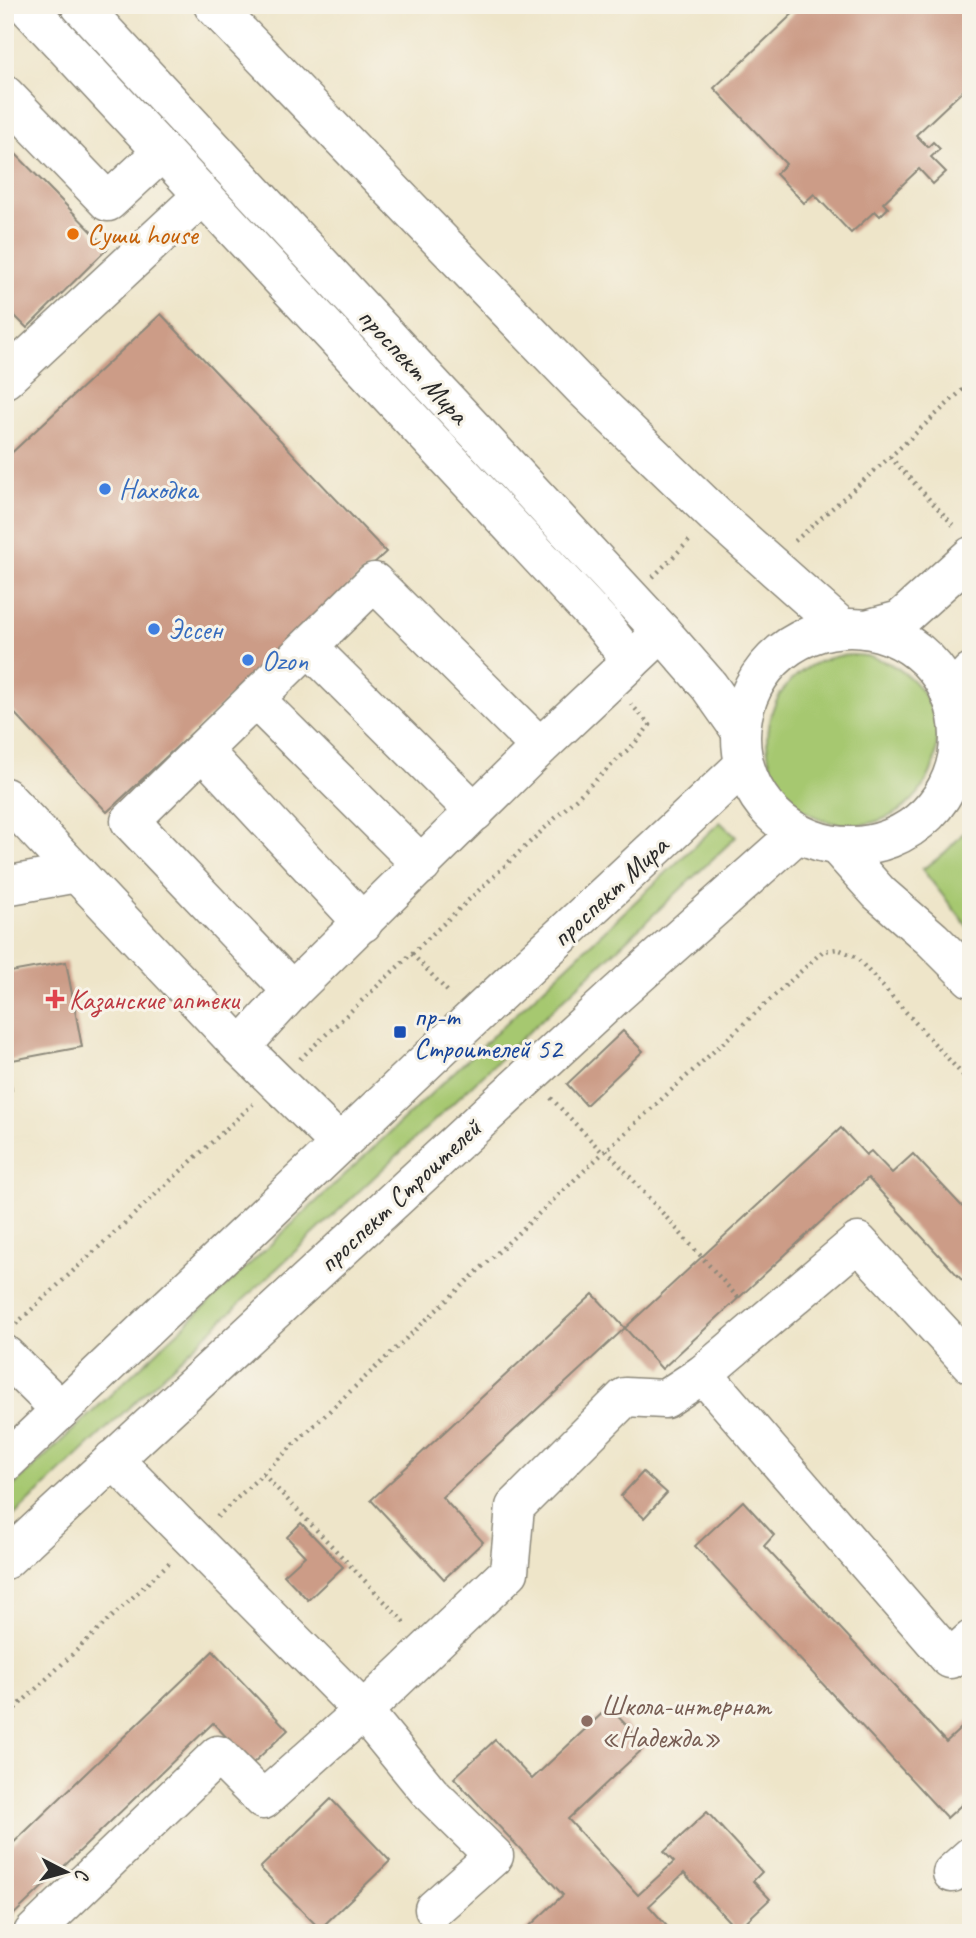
<svg xmlns="http://www.w3.org/2000/svg" width="976" height="1938" viewBox="0 0 976 1938" font-family="Caveat,sans-serif">
  <rect width="100%" height="100%" fill="#f7f3e8"/>
  <filter id="ink" filterUnits="userSpaceOnUse"><feTurbulence type="fractalNoise" baseFrequency=".0143" numOctaves="2"/><feDisplacementMap in="SourceGraphic" scale="14" xChannelSelector="R" yChannelSelector="G"/><feConvolveMatrix kernelMatrix="1 2 1 2 8 2 1 2 1" color-interpolation-filters="sRGB"/></filter>
  <filter id="wash" filterUnits="userSpaceOnUse"><feTurbulence type="fractalNoise" baseFrequency=".00686" numOctaves="4" result="noise"/><feDisplacementMap in="SourceGraphic" scale="28" xChannelSelector="R" yChannelSelector="G"/><feGaussianBlur stdDeviation="1.57" result="paint"/><feColorMatrix in="noise" values="0 0 0 0 0 0 0 0 0 0 0 0 0 0 0 0 0 1.4 0 .05"/><feComposite in="paint" operator="in"/></filter>
  <g filter="url(#wash)">
    <rect width="100%" height="100%" fill="#eee5c9"/>
    <g fill="#a6c870" stroke="#687a4e" stroke-width="2">
      <circle cx="852" cy="740" r="85"/>
      <polygon points="720,822 736,837 5,1524 5,1494"/>
      <path d="M971,824v107l-49,-62c22,-12 33,-27 49,-45z"/>
    </g>
    <g id="blocks">
      <g fill="#cc9c87">
        <polygon points="802,5 971,5 971,83 916,135 928,147 933,142 940,149 931,157 946,172 933,184 919,169 883,203 888,208 880,216 875,211 851,233 814,194 804,203 776,174 786,164 714,88"/>
        <polygon points="5,143 108,248 27,328 5,306"/>
        <polygon points="161,314 386,552 107,812 5,703 5,459"/>
        <polygon points="66,962 82,1047 7,1061 12,1090 5,1091 5,973"/>
        <polygon points="623,1031 643,1051 586,1105 567,1084"/>
        <polygon points="841,1128 866,1155 871,1151 892,1173 913,1154 971,1216 971,1290 868,1178 662,1369 625,1328"/>
        <polygon points="593,1294 625,1328 442,1497 483,1542 444,1579 371,1500"/>
        <polygon points="643,1472 667,1493 644,1518 621,1496"/>
        <polygon points="743,1501 774,1535 764,1546 946,1742 971,1719 971,1796 947,1818 695,1546"/>
        <polygon points="301,1523 343,1567 308,1600 284,1575 305,1556 287,1537"/>
        <polygon points="213,1651 288,1730 252,1764 213,1723 5,1923 5,1851"/>
        <polygon points="609,1707 646,1746 568,1819 638,1895 674,1862 664,1852 707,1812 762,1872 753,1881 770,1899 737,1930 684,1873 649,1906 673,1933 522,1933 563,1895 454,1778 495,1740 532,1779"/>
        <polygon points="331,1799 390,1861 320,1929 260,1868"/>
      </g>
    </g>
  </g>
  <g filter="url(#ink)">
    <use href="#blocks" fill-opacity="0" stroke="#8c887a" stroke-width="2"/>
    <g fill="none" stroke-linecap="round" stroke-linejoin="round">
      <g stroke="#8c887a" stroke-width="41">
        <g id="minor">
          <polyline points="26,5 604,626 631,661"/>
          <polyline points="80,5 662,632 709,686 740,730"/>
          <polyline points="213,5 583,388 715,515 842,628"/>
          <polyline points="5,95 108,202 162,152"/>
          <polyline points="5,379 202,196"/>
          <polyline points="866,629 900,620 971,556"/>
          <polyline points="309,647 475,812"/>
          <polyline points="950,695 971,672"/>
          <polyline points="256,700 422,865"/>
          <polyline points="540,747 374,582 130,821 292,991 540,747 662,632"/>
          <polyline points="203,751 363,923"/>
          <polyline points="5,797 241,1047 340,1144"/>
          <polyline points="5,886 77,873"/>
          <polyline points="241,1047 292,991"/>
          <polyline points="5,1355 61,1410"/>
          <polyline points="703,1374 858,1242 971,1364"/>
          <polyline points="952,1873 971,1856"/>
          <polyline points="434,1909 494,1856 430,1793 363,1711 509,1572 515,1507 625,1397 665,1399 703,1374 950,1659 971,1640"/>
          <polyline points="33,1933 218,1755 263,1800 363,1711 113,1459"/>
        </g>
      </g>
      <g stroke="#8c887a" stroke-width="41">
        <g id="major">
          <circle cx="850" cy="737" r="109"/>
          <polyline points="837,846 879,893 932,939 971,978"/>
          <polyline points="5,1463 430,1058 744,765"/>
          <polyline points="5,1560 617,994 797,834"/>
        </g>
      </g>
      <g stroke="#8c887a" stroke-width="4.5" stroke-dasharray="2 5" stroke-linecap="butt">
        <polyline points="890,457 956,528"/>
        <polyline points="795,541 890,457 971,382"/>
        <polyline points="653,577 692,538"/>
        <polyline points="412,954 450,994"/>
        <polyline points="300,1059 635,743 650,725 631,704"/>
        <polyline points="551,1098 603,1153"/>
        <polyline points="606,1150 741,1301"/>
        <polyline points="16,1324 253,1104"/>
        <polyline points="263,1474 407,1625"/>
        <polyline points="217,1517 603,1153 823,951 838,949 856,957 971,1084"/>
        <polyline points="5,1718 170,1562"/>
      </g>
      <use href="#minor" stroke="#fff" stroke-width="38"/>
      <use href="#major" stroke="#fff" stroke-width="38"/>
    </g>
  </g>
  <circle fill="#e8710a" stroke="#f7f3e8" stroke-width="2.5" cx="73" cy="234" r="7"/>
  <g fill="#3f7fe0" stroke="#f7f3e8" stroke-width="2.5">
    <circle cx="105" cy="489" r="7"/>
    <circle cx="154" cy="629" r="7"/>
    <circle cx="248" cy="660" r="7"/>
  </g>
  <path fill="#e0444e" stroke="#f7f3e8" stroke-width="2.5" d="M51.5 988.5h7v7h7v7h-7v7h-7v-7h-7v-7h7z"/>
  <rect fill="#1a4fb4" stroke="#f7f3e8" stroke-width="2.5" x="393" y="1025" width="14" height="14" rx="3.5"/>
  <circle fill="#8d6e63" stroke="#f7f3e8" stroke-width="2.5" cx="587" cy="1721" r="7"/>
  <g text-anchor="middle" stroke-width="6" stroke-linejoin="round" paint-order="stroke">
    <g font-size="28" fill="#c56008" stroke="#f7f3e8" text-anchor="start">
      <text x="87" y="244">Суши house</text>
    </g>
    <g font-size="28" fill="#2b2b2b" stroke="#f7f3e8">
      <text transform="translate(414 365) rotate(47)" y="10">проспект Мира</text>
      <text transform="translate(609 891) rotate(-43)" y="10">проспект Мира</text>
      <text transform="translate(399 1195) rotate(-43)" y="10">проспект Строителей</text>
    </g>
    <g font-size="28" fill="#366cbe" stroke="#f7f3e8" text-anchor="start">
      <text x="119" y="499">Находка</text>
      <text x="168" y="639">Эссен</text>
      <text x="262" y="670">Ozon</text>
    </g>
    <g font-size="28" fill="#be3a42" stroke="#f7f3e8" text-anchor="start">
      <text x="69" y="1009">Казанские аптеки</text>
    </g>
    <g font-size="28" fill="#164399" stroke="#f7f3e8" text-anchor="start">
      <text x="414" y="1026">пр-т<tspan x="414" dy="32">Строителей 52</tspan></text>
    </g>
    <g font-size="28" fill="#785e54" stroke="#f7f3e8" text-anchor="start">
      <text x="601" y="1715">Школа-интернат<tspan x="601" dy="32">«Надежда»</tspan></text>
    </g>
  </g>
  <rect width="976" height="1938" fill="none" stroke="#f7f3e8" stroke-width="28"/>
  <g transform="translate(66 1872) rotate(96)" stroke="#f7f3e8" stroke-width="5" paint-order="stroke">
  <path d="M0-5L12 26L0 18L-12 26Z" fill="#2b2b2b"/>
  <text y="-10" font-size="19" font-weight="bold" text-anchor="middle" fill="#2b2b2b">С</text>
  </g>
</svg>
